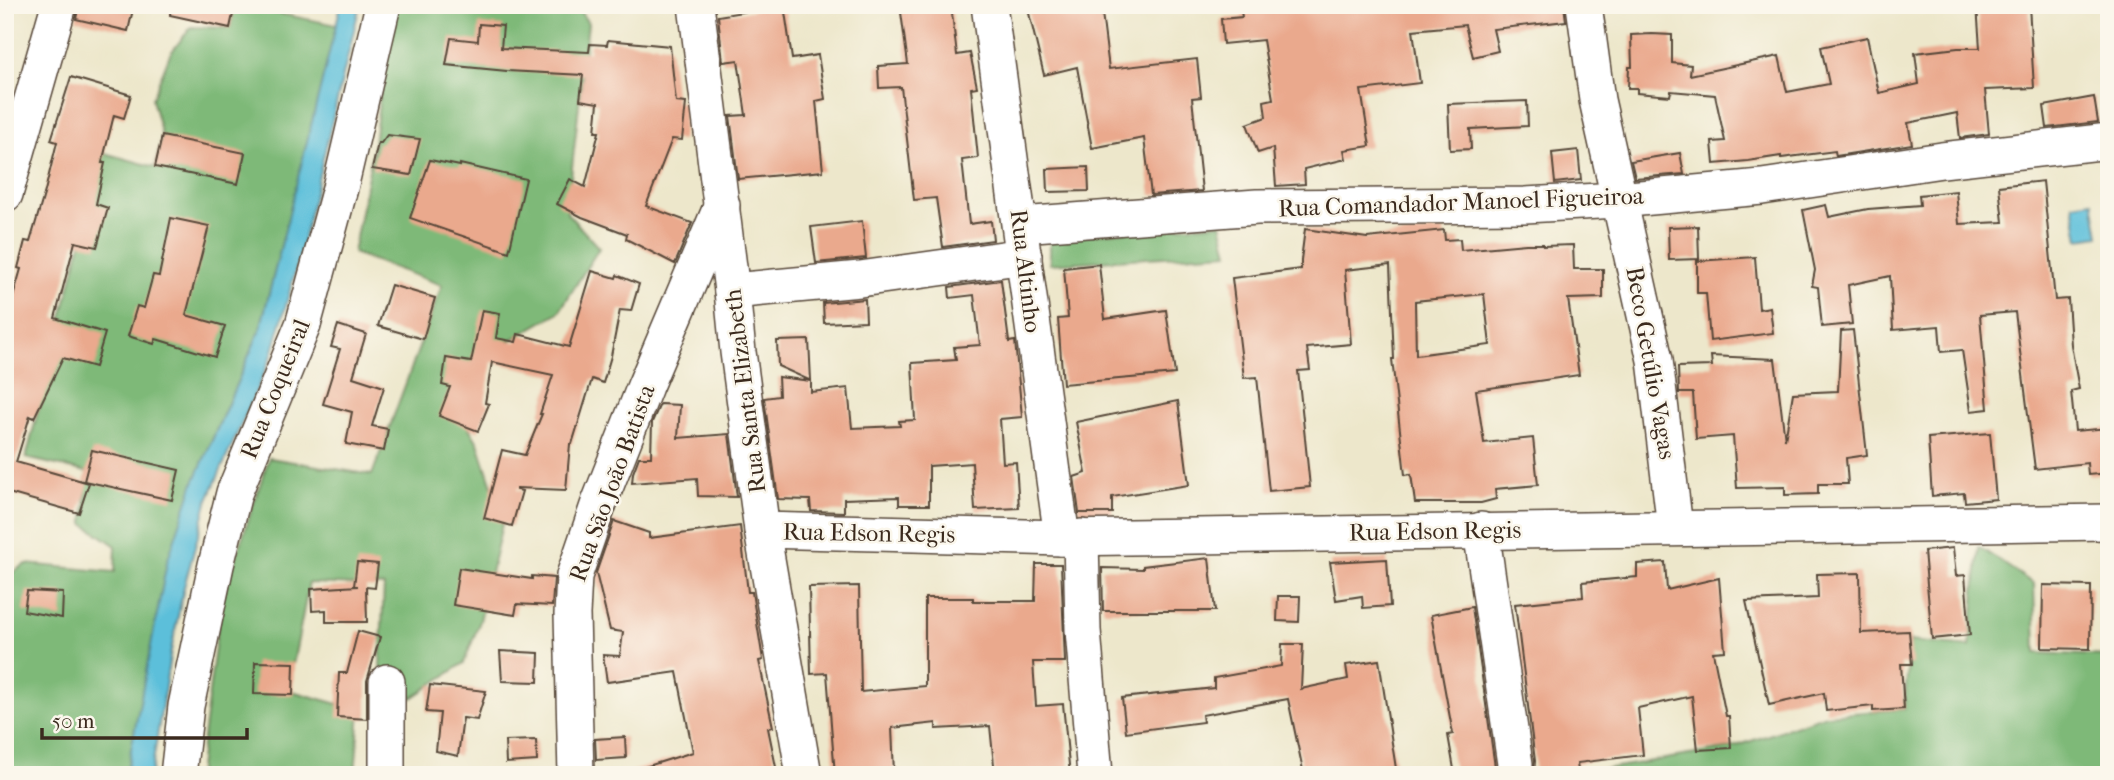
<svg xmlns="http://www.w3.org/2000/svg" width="2114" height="780" viewBox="0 0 2114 780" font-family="'IM FELL French Canon',serif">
  <rect width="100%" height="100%" fill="#fbf7ec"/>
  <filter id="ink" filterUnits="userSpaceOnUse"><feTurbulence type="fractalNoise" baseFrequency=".0143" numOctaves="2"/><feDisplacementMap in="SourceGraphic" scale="14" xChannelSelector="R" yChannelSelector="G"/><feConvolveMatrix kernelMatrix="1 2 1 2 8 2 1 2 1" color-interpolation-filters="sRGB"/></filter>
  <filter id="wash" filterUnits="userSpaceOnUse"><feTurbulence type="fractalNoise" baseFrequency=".00686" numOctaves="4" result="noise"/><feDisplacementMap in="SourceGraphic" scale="28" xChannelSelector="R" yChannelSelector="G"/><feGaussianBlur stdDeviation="1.57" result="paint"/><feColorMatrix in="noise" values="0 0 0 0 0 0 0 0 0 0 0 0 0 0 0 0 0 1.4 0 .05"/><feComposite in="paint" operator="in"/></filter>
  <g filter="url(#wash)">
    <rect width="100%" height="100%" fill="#ede7cb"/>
    <g fill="#7eb978" stroke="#5c724b" stroke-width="2">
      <polygon points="235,5 337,25 260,330 194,482 140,711 126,775 5,775 5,577 26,564 115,572 116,546 84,524 87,472 26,458 104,153 155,167 162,136 152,99 170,54 191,27 230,28"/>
      <polygon points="396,5 576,5 588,23 567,213 599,248 559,312 473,362 451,397 478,443 503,520 480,621 464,663 412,698 380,667 384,586 309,583 288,690 360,710 355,775 198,775 221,602 269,458 372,475 442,285 353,253 374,144 386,46"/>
      <polygon points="1221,223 1228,253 1050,264 1050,238"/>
      <polygon points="1979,547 2034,584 2036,653 2109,656 2109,775 1569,775 1731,748 1826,715 1904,709 1910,641 1970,647"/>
    </g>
    <g fill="#5cbfda" stroke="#4c747c" stroke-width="2">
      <polygon points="341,5 360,5 299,258 272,355 208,499 184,587 170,656 151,775 126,775 167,562 194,482 260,330"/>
      <polygon points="2093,201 2099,236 2079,239 2073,204"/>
    </g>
    <g id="blocks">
      <g fill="#eaa98d" fill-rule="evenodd">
        <polygon points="79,5 134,5 128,31 76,19"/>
        <polygon points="171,5 235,5 230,28 170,15"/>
        <polygon points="784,5 792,59 818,55 825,99 816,101 823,171 738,179 730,116 746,115 738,60 723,62 718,16"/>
        <polygon points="900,5 951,5 957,55 970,53 977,87 971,88 978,158 962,160 969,224 991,221 993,240 943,247 936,198 914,200 901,87 879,88 878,66 908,64"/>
        <polygon points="1027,5 1101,5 1109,69 1197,59 1201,97 1192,98 1202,191 1151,195 1144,138 1092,148 1077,67 1044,75"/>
        <polygon points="1240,5 1366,5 1366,9 1390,5 1564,5 1566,21 1493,29 1498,51 1473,57 1465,25 1413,30 1420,83 1361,90 1370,146 1344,150 1346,159 1304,169 1305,184 1276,186 1273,148 1258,153 1247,124 1266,117 1264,101 1273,99 1263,40 1223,44 1221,19 1242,17"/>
        <polygon points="1977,5 2029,5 2034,88 1985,90 1989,134 1960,138 1957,113 1908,123 1912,144 1836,156 1835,151 1781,158 1781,156 1748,161 1714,164 1712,142 1725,141 1715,95 1671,91 1670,96 1637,93 1637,88 1628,88 1629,67 1632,67 1631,35 1652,34 1672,35 1672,63 1691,65 1690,75 1779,56 1787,92 1829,84 1821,47 1867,37 1879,93 1919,84 1915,53 1958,48 1980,48"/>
        <polygon points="479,24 503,26 501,48 589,52 590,44 607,45 608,40 670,46 676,102 686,103 682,140 672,139 646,206 692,223 675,264 626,239 627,234 582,217 557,204 570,179 585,187 599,132 595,132 598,103 580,100 583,75 507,71 446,65 451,38 478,41"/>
        <polygon points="71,77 131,95 124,118 114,115 102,163 105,163 96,204 108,208 97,247 75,242 55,318 105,333 95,367 63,358 34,418 30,416 16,462 89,483 79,513 5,492 5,310 9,311 21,269 18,268 25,241 30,242 45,191 57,142 51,140"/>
        <polygon points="2094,97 2098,122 2047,128 2044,106"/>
        <polygon points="1527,101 1528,126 1470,129 1471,149 1450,150 1448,104"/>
        <polygon points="387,135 420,139 411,175 372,169 378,143 381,143"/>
        <polygon points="162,136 245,153 238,184 155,167"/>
        <polygon points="1578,150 1581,180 1555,183 1552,153"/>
        <polygon points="1680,153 1684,174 1635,178 1631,161"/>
        <polygon points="430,160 460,166 460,164 526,179 509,252 410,218"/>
        <polygon points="1088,167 1089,191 1048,192 1047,169"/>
        <polygon points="2043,181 2055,300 2068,299 2071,345 2079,389 2071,391 2075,431 2109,428 2109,473 2088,475 2087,463 2035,469 2015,312 1980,315 1988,409 1971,411 1962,350 1941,352 1939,326 1893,330 1890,276 1848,285 1852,324 1822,327 1818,287 1812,286 1815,270 1803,210 1826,205 1829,217 1868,209 1920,205 1919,195 1956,191 1959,224 2003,222 1999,186"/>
        <polygon points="171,218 209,226 186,315 225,326 215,357 156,339 154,344 128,336 137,306 144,308 153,275 159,276"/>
        <polygon points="862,221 866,258 816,263 811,227"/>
        <polygon points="1698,226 1699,259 1669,260 1668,227"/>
        <path d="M1305,229l62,9 77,-8 1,10 15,-1 1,11 65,-6h17v2l30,-1 1,24h29v29l-35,1 11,76 -103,15 8,53 49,-5 5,47 -43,4 1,10 -15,4h-66l-4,-29 -6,1 -13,-116h2l-4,-94 -45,5 6,74 -44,4 3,22 -12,1 12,116 -41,4 -12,-114 -13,1 -12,-100 69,-9v-9zM1484,294l6,51 -74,10 -1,-54z"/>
        <polygon points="1755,257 1759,309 1770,307 1773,333 1710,341 1706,293 1697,293 1697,261"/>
        <polygon points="1099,264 1105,319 1166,310 1175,374 1063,384 1058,319 1068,318 1064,268"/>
        <polygon points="592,271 616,278 617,275 639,284 631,311 620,310 611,356 603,383 592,379 572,444 570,444 566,490 517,488 517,490 522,491 512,526 484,518 502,450 525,455 542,414 540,414 553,375 492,362 485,403 489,404 478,431 439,416 450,387 442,385 446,358 471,362 482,310 500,313 496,338 516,342 518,334 569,347"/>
        <polygon points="1001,280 1009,342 1015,341 1022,417 1000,419 1003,463 1016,462 1019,508 975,510 972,463 929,466 929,505 899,505 899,497 844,499 844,512 811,511 810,500 778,499 764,398 779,396 778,377 811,381 811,392 848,388 852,428 900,426 899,421 915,420 912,363 956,360 954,347 980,345 974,295 950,298 949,287"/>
        <polygon points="391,285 435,298 423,339 378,326"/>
        <polygon points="865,299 866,321 824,323 823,303"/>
        <polygon points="338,325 366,334 353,377 384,387 372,426 388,429 384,451 346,444 352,412 323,404 340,349 331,347"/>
        <polygon points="1853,330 1867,455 1846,458 1848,484 1818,484 1818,494 1785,495 1785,487 1737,488 1733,436 1696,439 1693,393 1679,393 1678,367 1712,366 1711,356 1775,359 1785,440 1793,393 1838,391 1841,331"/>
        <polygon points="809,340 811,381 778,366 777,341"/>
        <polygon points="1178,401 1189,485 1112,497 1112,513 1079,513 1074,477 1086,473 1076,422"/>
        <polygon points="660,404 680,405 678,438 729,434 737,497 698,496 697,478 632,483 633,473 639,457 651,457 652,422"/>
        <polygon points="1990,433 1996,499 1965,502 1964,493 1932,496 1928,438"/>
        <polygon points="92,450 179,470 172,500 84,481"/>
        <polygon points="614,521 649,533 649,538 740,526 748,592 752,592 763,660 759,661 773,727 768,728 777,772 763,775 632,775 632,771 693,752 677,672 607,682 603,655 620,656 623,632 610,630 596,573"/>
        <polygon points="1953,548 1956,576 1965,575 1970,635 1932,639 1924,551"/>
        <polygon points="1209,558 1215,611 1103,611 1102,568 1143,569 1143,566"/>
        <polygon points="1387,559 1390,606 1363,608 1362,596 1336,600 1330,562"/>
        <polygon points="357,562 378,564 375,588 366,587 367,622 326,622 326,610 312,611 311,589 358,586 354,586"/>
        <polygon points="1665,562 1667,590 1719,578 1725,651 1713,652 1726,716 1729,716 1731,748 1698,750 1692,696 1638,708 1643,755 1577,763 1578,771 1553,775 1534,775 1535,761 1515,604 1583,597 1582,582 1637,577 1637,564"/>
        <polygon points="1036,564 1061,564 1065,662 1033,662 1036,706 1063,704 1070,775 995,775 990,726 936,729 936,723 892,728 894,773 835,775 827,673 811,674 809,587 859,586 861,692 925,686 925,598 973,598 973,601 1035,601"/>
        <polygon points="459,568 532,579 532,576 554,578 552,606 517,604 515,615 453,605"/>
        <polygon points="1860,573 1861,633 1909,631 1912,664 1901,664 1904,709 1873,711 1873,706 1826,711 1824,693 1769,705 1746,601 1818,598 1817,574"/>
        <polygon points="2043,585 2091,586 2090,649 2042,648"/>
        <polygon points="27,591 63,593 62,618 24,611"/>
        <polygon points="1278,596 1300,596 1299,622 1277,621"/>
        <polygon points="1472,607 1495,767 1498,775 1455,775 1448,735 1453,734 1431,615"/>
        <polygon points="358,631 380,637 367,681 367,719 337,717 339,673 347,673"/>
        <polygon points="1282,644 1303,644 1301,689 1348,679 1346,665 1379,660 1397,775 1304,775 1288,699 1202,715 1203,722 1126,732 1122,698 1214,688 1214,678 1281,666"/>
        <polygon points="500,651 539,653 538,682 502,681"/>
        <polygon points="255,662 294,663 293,695 254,694"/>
        <polygon points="430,685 486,691 477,720 463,718 458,756 436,751 440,713 426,712"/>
        <polygon points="625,737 626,758 596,760 595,739"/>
        <polygon points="536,740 537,761 506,763 505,741"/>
      </g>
    </g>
  </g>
  <g filter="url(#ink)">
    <use href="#blocks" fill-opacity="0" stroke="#564638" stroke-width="2"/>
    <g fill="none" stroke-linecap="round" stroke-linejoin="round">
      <g stroke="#564638" stroke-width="38">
        <g id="minor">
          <polyline points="696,5 732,291 738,352 762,530 804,775"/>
          <polyline points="989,5 1062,538"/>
          <polyline points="1584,5 1597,100 1655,360 1675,528"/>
          <polyline points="5,194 59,5"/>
          <polyline points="1021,225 1257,207 1525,205 1618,200 1762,187 1942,160 2109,141"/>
          <polyline points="732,291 860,279 1024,256"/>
          <polyline points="762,530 1062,538 2109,522"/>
          <polyline points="1481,530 1515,764"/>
          <polyline points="1081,537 1083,630 1095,775"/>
          <polyline points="178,775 186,706 216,565 234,493 303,325 340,188 383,5"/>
          <polyline points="387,775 387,682"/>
          <polyline points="576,775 572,614 574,576 599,503 645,386 722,205"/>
        </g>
      </g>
      <use href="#minor" stroke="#fff" stroke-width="35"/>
    </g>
  </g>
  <g text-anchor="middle" stroke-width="5" stroke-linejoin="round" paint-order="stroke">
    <g font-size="24" fill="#3b2a1e" stroke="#fbf7ec">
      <text transform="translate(1461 202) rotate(-2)" y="8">Rua Comandador Manoel Figueiroa</text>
      <text transform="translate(1026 271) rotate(83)" y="8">Rua Altinho</text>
      <text transform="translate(1651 363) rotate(80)" y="8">Beco Getúlio Vagas</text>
      <text transform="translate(275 389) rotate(-68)" y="8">Rua Coqueiral</text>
      <text transform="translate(745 391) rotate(-97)" y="8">Rua Santa Elizabeth</text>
      <text transform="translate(612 483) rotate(-70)" y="8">Rua São João Batista</text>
      <text transform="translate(1435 531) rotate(-1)" y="8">Rua Edson Regis</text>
      <text transform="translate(869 533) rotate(1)" y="8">Rua Edson Regis</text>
    </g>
  </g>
  <rect width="2114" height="780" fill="none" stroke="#fbf7ec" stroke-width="28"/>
  <path d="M42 728v10h205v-10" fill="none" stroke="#3b2a1e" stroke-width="3.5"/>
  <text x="52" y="728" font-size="21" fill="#3b2a1e" stroke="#fbf7ec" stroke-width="5" paint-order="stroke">50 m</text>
</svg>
